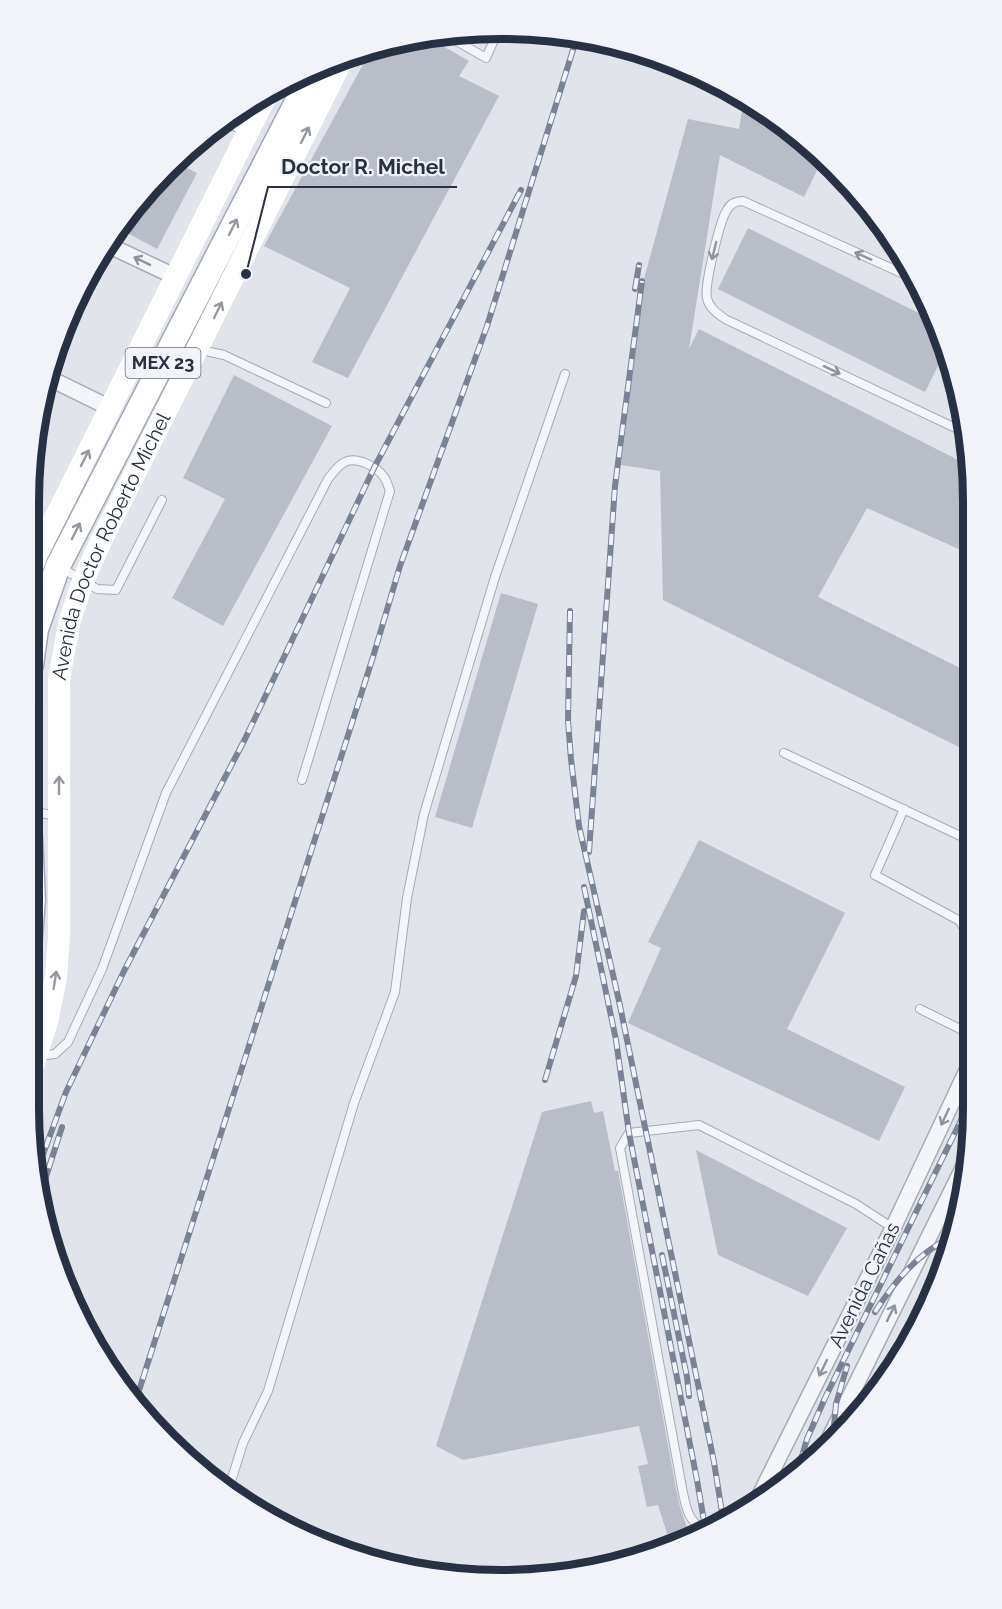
<svg xmlns="http://www.w3.org/2000/svg" width="1002" height="1609" viewBox="0 0 1002 1609" font-family="Raleway,sans-serif">
  <rect width="100%" height="100%" fill="#e1e4ea"/>
  <polygon fill="#cfd3dc" points="949,1246 938,1288 874,1397"/>
  <g fill="#b8bdc8">
    <polygon points="425,36 469,61 459,76 499,96 348,378 312,362 350,288 264,246 372,48"/>
    <polygon points="744,98 789,126 823,158 804,197 720,155 689,349 699,329 972,467 972,555 867,508 818,597 972,674 971,753 663,600 660,471 621,465 645,275 688,119 739,129"/>
    <polygon points="175,162 197,173 157,249 118,228 126,213"/>
    <polygon points="748,228 933,320 946,350 925,392 718,289"/>
    <polygon points="234,375 332,426 223,626 172,598 225,499 183,478"/>
    <polygon points="501,593 538,604 472,828 435,817"/>
    <polygon points="699,840 845,913 787,1029 905,1087 879,1141 628,1023 661,948 648,942"/>
    <polygon points="591,1101 594,1113 603,1111 615,1171 618,1171 676,1489 680,1507 687,1528 680,1539 670,1543 658,1505 647,1507 638,1466 648,1464 639,1426 463,1460 436,1446 542,1112"/>
    <polygon points="696,1150 847,1228 808,1296 718,1255"/>
  </g>
  <g fill="none" stroke-linecap="round" stroke-linejoin="round">
    <g stroke="#a6abb5" stroke-width="10">
      <g id="lane">
        <polyline points="441,32 486,58 498,31"/>
        <polyline points="224,121 246,132"/>
        <path d="M917,280l-174,-79c-7,0 -13,3 -16,9 -7,10 -23,76 -20,88 2,10 10,15 18,21l241,114"/>
        <polyline points="201,350 224,355 326,403"/>
        <polyline points="60,567 97,589 116,590 162,500"/>
        <polyline points="784,753 971,841"/>
        <polyline points="904,809 875,875 960,921 970,941"/>
        <polyline points="30,811 57,816"/>
        <polyline points="920,1009 970,1034"/>
        <path d="M38,1056l17,-2 13,-12 34,-73 64,-176 162,-314c5,-6 10,-14 17,-17 12,-6 32,5 39,15 3,4 4,9 6,14l-88,289"/>
        <polyline points="228,1491 243,1443 268,1391 354,1103 395,992 407,898 424,814 495,577 565,374"/>
        <path d="M703,1528c-16,-6 -18,-26 -21,-40l-62,-340 9,-15 70,-8 157,79 37,24"/>
      </g>
    </g>
    <g stroke="#a6abb5" stroke-width="18">
      <g id="street">
        <polyline points="108,245 176,277"/>
        <polyline points="49,378 110,408"/>
        <polyline points="829,1439 970,1154"/>
        <polyline points="755,1505 893,1228 970,1064"/>
      </g>
    </g>
    <g stroke="#a0a8b7" stroke-width="27">
      <g id="primary">
        <polyline points="31,665 36,629 58,566 314,69"/>
        <polyline points="29,947 33,899 30,838"/>
      </g>
    </g>
    <use href="#lane" stroke="#f4f5f8" stroke-width="8"/>
    <use href="#street" stroke="#f4f5f8" stroke-width="15"/>
    <g stroke="#fff" stroke-width="22">
      <polyline points="32,568 37,554 269,90"/>
      <path id="s1" d="M29,1078l18,-56 9,-45 3,-40v-259l11,-58 13,-39 19,-42 242,-483"/>
    </g>
    <use href="#primary" stroke="#fff" stroke-width="24"/>
    <g stroke="#798395" stroke-width="6">
      <g id="rail">
        <polyline points="635,289 639,265"/>
        <polyline points="570,611 568,721 571,759 579,826 619,1001 714,1462 723,1519"/>
        <polyline points="589,852 615,486 642,281"/>
        <polyline points="584,887 616,1040 629,1133 697,1480 705,1527"/>
        <polyline points="545,1080 576,976 584,911"/>
        <polyline points="38,1168 66,1092 124,971 245,739 374,468 521,190"/>
        <polyline points="42,1189 62,1127"/>
        <polyline points="662,1255 687,1377 689,1396"/>
        <path d="M875,1312c20,-31 42,-58 76,-75"/>
        <polyline points="136,1400 373,657 400,566 487,326 577,37"/>
        <polyline points="833,1436 836,1404 847,1366"/>
        <polyline points="800,1463 807,1439 825,1398 970,1102"/>
        <polyline points="689,1533 690,1534"/>
      </g>
    </g>
    <use href="#rail" stroke="#f1f3f8" stroke-width="4" stroke-dasharray="11" stroke-linecap="butt"/>
  </g>
  <defs><path id="oneway-shaft" d="M-6 0H5M1.5-3L5.5 0L1.5 3" fill="none" stroke-width="1.6" stroke-linecap="round" stroke-linejoin="round" transform="scale(1.5)"/></defs>
  <g stroke="#9498a1">
    <use href="#oneway-shaft" transform="translate(305 135) rotate(-63)"/>
    <use href="#oneway-shaft" transform="translate(233 227) rotate(-63)"/>
    <use href="#oneway-shaft" transform="translate(218 310) rotate(-64)"/>
    <use href="#oneway-shaft" transform="translate(85 458) rotate(-63)"/>
    <use href="#oneway-shaft" transform="translate(76 531) rotate(-63)"/>
    <use href="#oneway-shaft" transform="translate(59 785) rotate(-90)"/>
    <use href="#oneway-shaft" transform="translate(55 980) rotate(-81)"/>
  </g>
  <g stroke="#8e939e">
    <use href="#oneway-shaft" transform="translate(714 251) rotate(104)"/>
    <use href="#oneway-shaft" transform="translate(863 256) rotate(-156)"/>
    <use href="#oneway-shaft" transform="translate(142 261) rotate(-154)"/>
    <use href="#oneway-shaft" transform="translate(832 370) rotate(25)"/>
    <use href="#oneway-shaft" transform="translate(945 1117) rotate(115)"/>
    <use href="#oneway-shaft" transform="translate(891 1313) rotate(-64)"/>
    <use href="#oneway-shaft" transform="translate(823 1368) rotate(116)"/>
  </g>
  <g text-anchor="middle" stroke-width="4.5" stroke-linejoin="round" paint-order="stroke">
    <rect fill="#f1f3f8" stroke="#646b79" stroke-width="1.5" x="125.5" y="348" width="75" height="30" rx="4.5"/>
    <g font-size="18" font-weight="bold" fill="#283143">
      <text x="163" y="369">MEX 23</text>
    </g>
    <g font-size="20" fill="#283143" stroke="#f1f3f8">
      <text dy="7" stroke="none"><textPath href="#s1" startOffset="546">Avenida Doctor Roberto Michel</textPath></text>
      <text transform="translate(864 1285) rotate(-64)" y="7">Avenida Cañas</text>
    </g>
  </g>
  <path d="M0 0H1002V1609H0ZM501 39H501A462 462 0 0 1 963 501V1108A462 462 0 0 1 501 1570H501A462 462 0 0 1 39 1108V501A462 462 0 0 1 501 39Z" fill="#f1f3f8" fill-rule="evenodd"/>
  <path fill="none" stroke="#283143" stroke-width="8" d="M501 39H501A462 462 0 0 1 963 501V1108A462 462 0 0 1 501 1570H501A462 462 0 0 1 39 1108V501A462 462 0 0 1 501 39Z"/>
  <path fill="none" stroke="#283143" stroke-width="2" d="M246 274L268 187H457"/>
  <circle fill="#283143" stroke="#f1f3f8" stroke-width="2" cx="246" cy="274" r="6"/>
  <g font-size="21" text-anchor="middle" font-weight="bold" fill="#283143" stroke="#f1f3f8" stroke-width="4.5" stroke-linejoin="round" paint-order="stroke">
    <text x="363" y="174">Doctor R. Michel</text>
  </g>
</svg>
